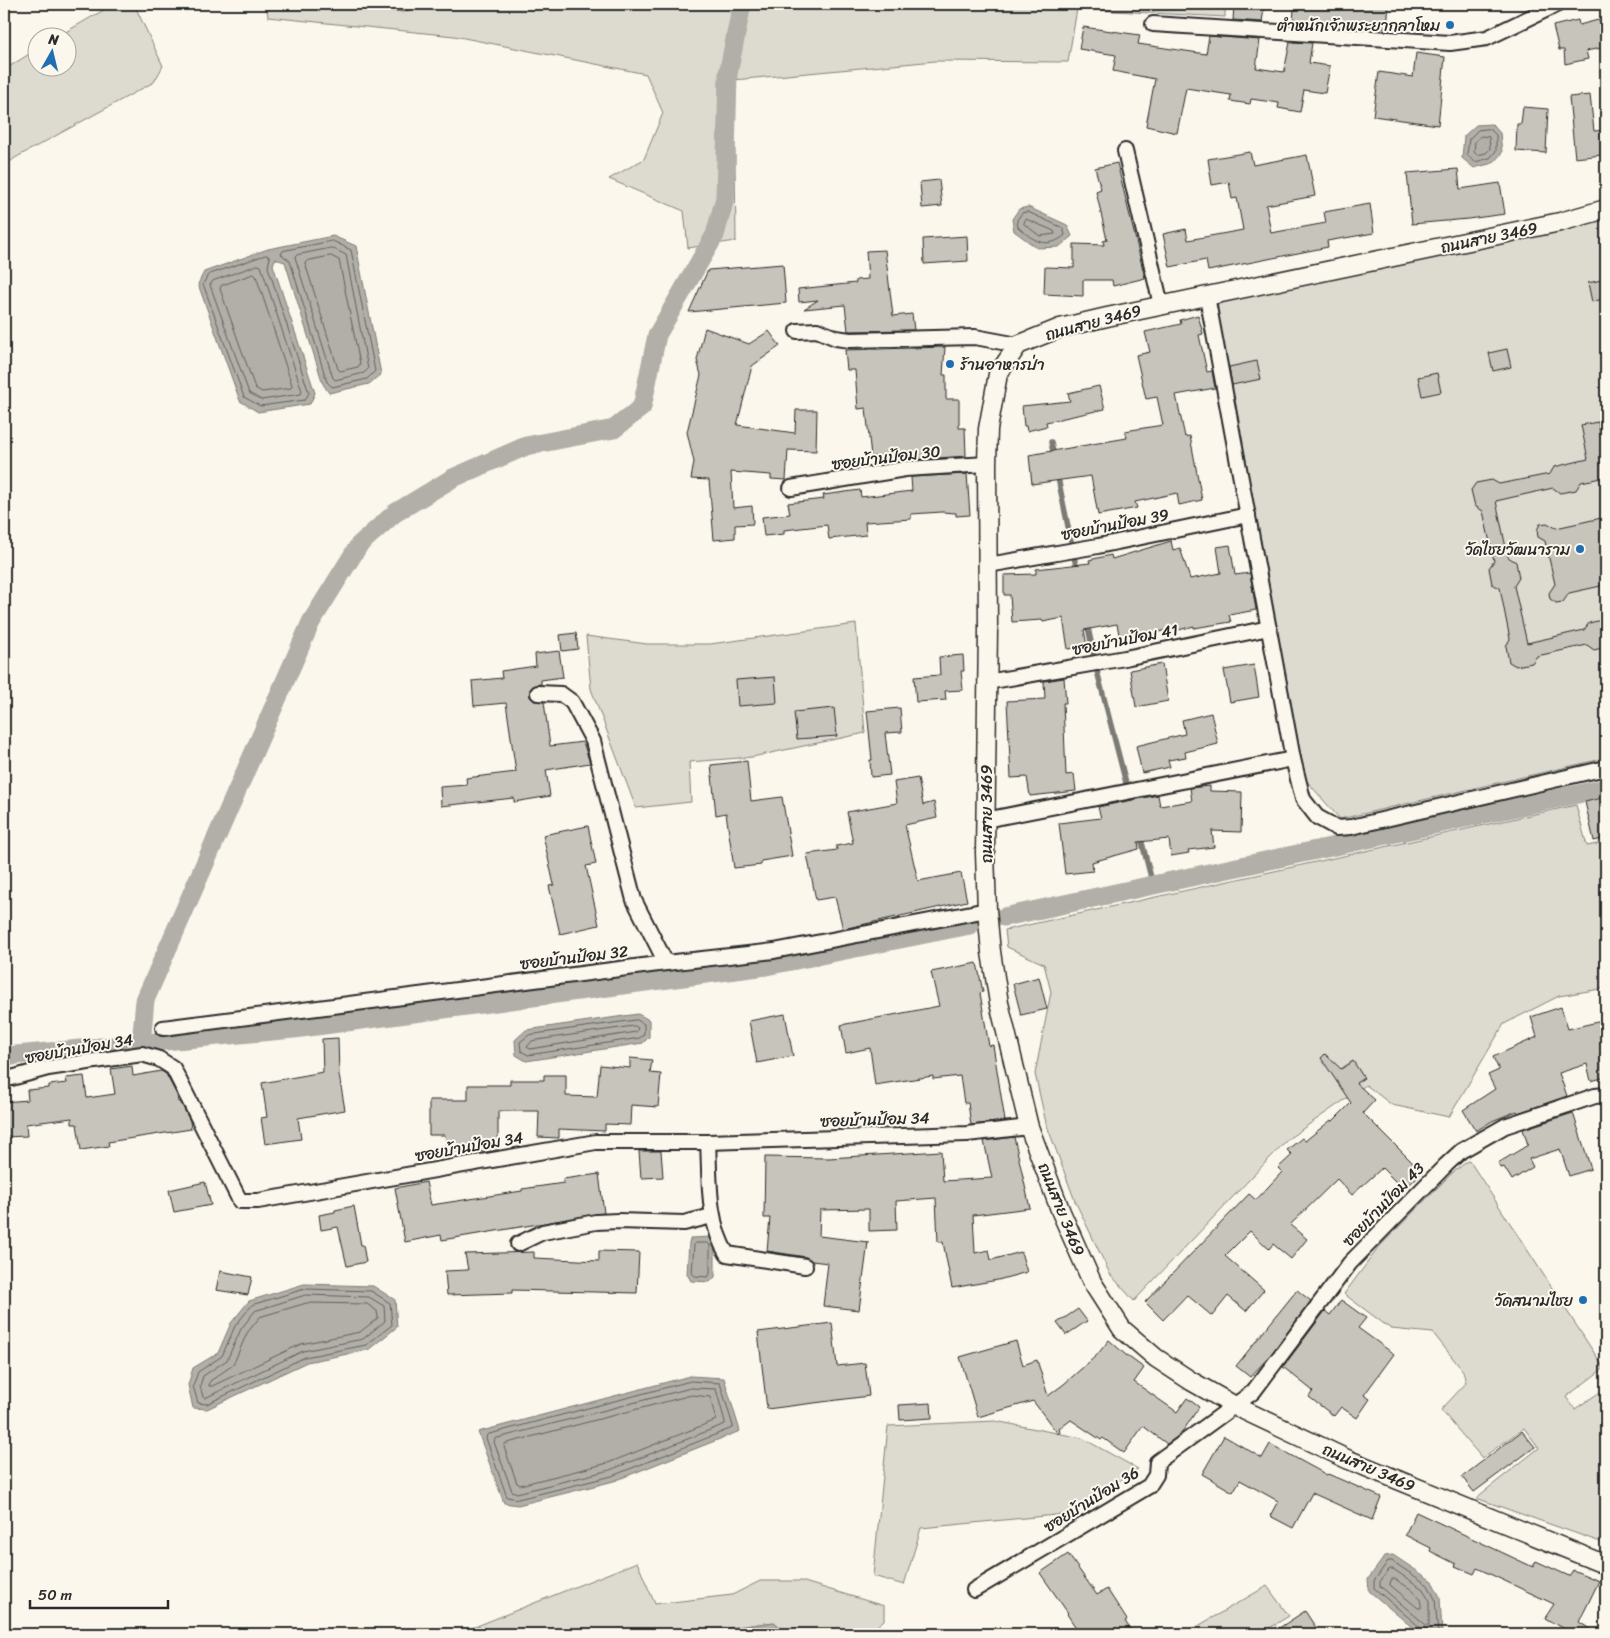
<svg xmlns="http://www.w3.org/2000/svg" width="1610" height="1638" viewBox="0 0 1610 1638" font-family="Sriracha,'Playpen Sans Thai',sans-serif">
  <rect width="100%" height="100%" fill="#fbf7ec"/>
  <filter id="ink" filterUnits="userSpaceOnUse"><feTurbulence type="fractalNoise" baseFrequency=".02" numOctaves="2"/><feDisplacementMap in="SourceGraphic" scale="10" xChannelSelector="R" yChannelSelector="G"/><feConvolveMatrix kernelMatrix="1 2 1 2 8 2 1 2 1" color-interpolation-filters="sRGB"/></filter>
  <g filter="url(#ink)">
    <g fill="#dddad0" stroke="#84827e">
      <polygon points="114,4 134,4 163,66 154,82 15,158 4,167 4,70 37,49 38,68 68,68 68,38 57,37"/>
      <polygon points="266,4 330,4 404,12 420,4 1225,4 1225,17 1077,9 1068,62 935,61 734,80 736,241 688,248 684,211 609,179 644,159 663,113 646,74 454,36 268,17"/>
      <polygon points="1606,213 1606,758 1340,819 1305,779 1234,396 1213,300"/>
      <polygon points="856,624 865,733 752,757 689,762 691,802 636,808 591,689 586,636 647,644 710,644"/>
      <polygon points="1576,805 1587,846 1606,842 1606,988 1559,996 1504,1024 1449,1117 1392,1105 1366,1085 1288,1139 1134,1301 1110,1274 1075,1201 1046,1123 1035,1074 1051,992 1044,964 1007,947 1005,930"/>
      <polygon points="1469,1160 1604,1368 1566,1397 1575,1409 1606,1388 1606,1544 1476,1498 1539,1448 1524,1428 1482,1458 1441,1410 1466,1383 1463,1371 1433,1333 1391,1329 1344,1294 1379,1247 1451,1174"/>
      <polygon points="995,1421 1082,1438 1138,1469 1066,1514 921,1528 904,1585 873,1576 888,1426"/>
      <polygon points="637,1562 655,1604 732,1595 760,1581 801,1581 884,1606 884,1620 868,1634 788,1634 774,1622 686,1634 457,1634"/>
      <polygon points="1267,1586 1289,1616 1263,1632 1264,1634 1177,1634 1191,1630"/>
    </g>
    <g fill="#b1afa7" stroke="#7b7a75">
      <polygon points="330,4 420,4 404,12"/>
      <polygon points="1492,124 1500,133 1502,153 1493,163 1474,168 1462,158 1464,136 1476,125"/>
      <polygon points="1028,207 1067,225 1072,236 1059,247 1037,248 1014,231 1012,219 1019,209"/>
      <polygon points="333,236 356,246 381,374 369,384 329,393 323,384 285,262 275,259 273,265 315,393 310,404 258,412 240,401 198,284 204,272 268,249"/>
      <polygon points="638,1014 649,1020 649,1037 643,1043 526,1061 516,1055 515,1040 526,1030"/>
      <polygon points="711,1237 715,1243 715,1277 710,1282 691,1281 687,1274 689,1242 691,1238"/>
      <polygon points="304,1284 373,1286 395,1300 397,1327 368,1350 307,1362 207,1409 193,1408 188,1385 193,1368 218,1353 231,1323 249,1301"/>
      <polygon points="690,1376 724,1378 740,1431 614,1481 518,1505 504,1503 478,1432"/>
      <polygon points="1393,1555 1432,1581 1440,1597 1442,1634 1420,1634 1369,1591 1368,1579 1385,1556"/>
      <polygon points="774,1622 788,1634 686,1634"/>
    </g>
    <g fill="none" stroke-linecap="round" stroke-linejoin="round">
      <g stroke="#61605d" stroke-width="1">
        <polygon points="1490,129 1496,135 1496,151 1490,158 1475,162 1467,155 1469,139 1478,130"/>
        <polygon points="1481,136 1489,137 1490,149 1486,153 1477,155 1474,152 1475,142"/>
        <path d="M1028,212l35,16 2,7c-17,15 -32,6 -47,-8l-1,-7 5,-7z"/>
        <polygon points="1026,219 1054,231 1055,234 1040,236 1024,224"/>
        <polygon points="333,241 351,250 375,371 367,379 332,387 327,382 290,261 281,254 283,251"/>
        <polygon points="332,248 346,255 368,369 364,373 335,380 333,378 295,257 297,255"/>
        <polygon points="266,255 270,257 268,267 309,393 305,400 260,406 244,397 203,284 208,275"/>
        <polygon points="331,256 339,260 360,364 358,367 340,371 338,369 305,263 307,261"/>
        <polygon points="258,265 261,266 302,391 301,394 261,400 249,393 210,285 213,281"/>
        <polygon points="254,274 256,276 292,385 291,388 262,392 255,388 220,289 221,286"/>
        <polygon points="637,1020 644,1024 644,1034 640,1038 528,1055 521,1051 520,1042 529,1035"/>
        <polygon points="635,1026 638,1028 636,1032 530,1049 527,1047 532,1041"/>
        <polygon points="696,1243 707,1243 710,1245 710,1274 708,1277 695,1276 692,1273 694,1245"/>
        <polygon points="305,1289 371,1291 390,1303 392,1325 366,1345 305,1357 207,1404 198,1403 193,1386 198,1372 222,1356 235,1326 252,1305"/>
        <polygon points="306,1295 369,1297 384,1306 385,1321 363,1339 303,1351 205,1398 203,1397 200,1386 203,1376 227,1360 241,1329 255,1311"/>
        <polygon points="307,1303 367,1304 377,1311 378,1318 360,1332 301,1344 212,1386 209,1386 210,1381 233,1365 247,1333 260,1317"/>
        <polygon points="691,1381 720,1383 733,1426 732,1428 612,1476 518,1499 507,1497 486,1438 487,1435"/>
        <polygon points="691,1388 716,1389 725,1422 725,1424 610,1470 517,1493 512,1491 494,1442 495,1439"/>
        <polygon points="692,1395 710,1397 716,1420 608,1463 520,1485 517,1483 504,1447 505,1444"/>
        <polygon points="1390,1569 1393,1569 1423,1589 1429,1601 1429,1625 1426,1625 1380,1586 1380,1582"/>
        <path d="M1392,1579h3c10,7 28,14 26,29h-3l-28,-23z"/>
        <polyline points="723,1634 772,1628 780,1634"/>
        <polyline points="1423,1634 1421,1628 1374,1588 1374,1581 1388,1561 1392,1561 1428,1585 1435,1599 1438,1634"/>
      </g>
      <g stroke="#7b7a75" stroke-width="5.5">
        <polyline points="1051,442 1054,457"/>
        <polyline points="1057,473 1072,546"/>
        <polyline points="1074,556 1077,572"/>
        <polyline points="1087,622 1094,657"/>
        <polyline points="1097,671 1127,787"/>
        <polyline points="1140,835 1153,885"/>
      </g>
      <g stroke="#b1afa7" stroke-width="19">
        <polyline points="1004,917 1606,788"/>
        <polyline points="141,1044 145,1000 311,622 359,545 395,513 453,478 526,446 614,429 642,407 657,335 715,235 725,198 728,74 742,4"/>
        <polyline points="4,1058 16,1055 294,1029 766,966 970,925"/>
      </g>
    </g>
    <g fill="#c7c4bc" stroke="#2b2b2b">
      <polygon points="1234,4 1261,4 1261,9 1264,9 1262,22 1233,20"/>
      <polygon points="1298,4 1389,4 1387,28 1316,23 1315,26 1293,24 1294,9 1298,9"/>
      <polygon points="1606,18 1606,47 1586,51 1588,59 1565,64 1564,50 1559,50 1553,26 1578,20 1579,25"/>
      <polygon points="1083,27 1140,35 1138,44 1206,54 1209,36 1260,40 1256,68 1284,72 1290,42 1312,43 1309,63 1330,66 1325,93 1304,90 1300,112 1278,108 1279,103 1251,99 1250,104 1230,101 1231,95 1186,88 1177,133 1146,126 1155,79 1113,71 1116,55 1079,49"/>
      <polygon points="1416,53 1445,57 1438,125 1373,116 1379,72 1413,77"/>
      <polygon points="1590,95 1594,131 1606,130 1606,147 1601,148 1602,155 1575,158 1569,97"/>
      <polygon points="1523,107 1548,109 1546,153 1516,151 1517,124 1521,124"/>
      <polygon points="1250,152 1253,165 1307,155 1315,196 1266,205 1271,233 1326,223 1324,212 1370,204 1374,233 1327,241 1328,247 1208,271 1206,260 1170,267 1163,234 1186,229 1188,240 1243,230 1237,198 1232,199 1229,182 1212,185 1208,159"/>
      <polygon points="1117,163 1145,278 1113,286 1112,280 1083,280 1083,296 1044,294 1045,267 1074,268 1074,244 1104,245 1103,241 1107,240 1096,191 1101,189 1095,168"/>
      <polygon points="1458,169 1460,189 1500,183 1505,214 1468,219 1412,224 1407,173"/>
      <polygon points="939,180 942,206 922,208 920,182"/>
      <polygon points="967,236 968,261 924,264 923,239"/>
      <polygon points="885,250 893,316 912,314 914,330 848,331 845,305 804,309 818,300 799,302 798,289 856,283 856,280 868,279 866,251"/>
      <polygon points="783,264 786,303 689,312 708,270"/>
      <polygon points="1606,279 1606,298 1592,302 1588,283"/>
      <polygon points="1198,315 1203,334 1199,335 1207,372 1212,371 1215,388 1176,395 1185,437 1190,436 1202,500 1179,505 1177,493 1135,502 1137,508 1098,515 1091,476 1032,484 1029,455 1127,438 1125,431 1163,425 1157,397 1146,399 1136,355 1150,352 1145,332 1181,324 1180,320"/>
      <polygon points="705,328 749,344 769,331 780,346 752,366 737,425 795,433 796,410 817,410 816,451 788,450 786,480 771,479 771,475 731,472 733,508 752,506 753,524 735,525 735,538 714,540 709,480 691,479 694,462 687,432 701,375 697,360"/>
      <polygon points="945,347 943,375 946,375 946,399 959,399 959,428 965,428 966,456 910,460 909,453 871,457 866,408 858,409 855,370 847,370 845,350"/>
      <polygon points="1507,349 1511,367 1493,371 1489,353"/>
      <polygon points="1257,361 1261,379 1232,385 1229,367"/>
      <polygon points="1437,373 1441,392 1422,396 1418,377"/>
      <polygon points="1099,386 1105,409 1046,422 1047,426 1027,431 1026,426 1024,426 1022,406 1070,401 1068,393"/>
      <polygon points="1598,422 1606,465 1606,477 1581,482 1576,490 1560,493 1553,488 1496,501 1508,557 1516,562 1519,578 1514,586 1527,643 1584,630 1589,623 1606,619 1606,647 1594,650 1587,645 1537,656 1532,663 1516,666 1509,662 1506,646 1510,639 1506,619 1500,588 1492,584 1489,568 1494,561 1483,511 1475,506 1471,490 1476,483 1492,480 1499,484 1550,474 1554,467 1588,459 1581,425"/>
      <polygon points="967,474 970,515 956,516 956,513 942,512 911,514 911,519 865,522 866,535 829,539 827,525 784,530 784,534 764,536 762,517 790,514 788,503 824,499 823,495 860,490 861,497 912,491 911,477"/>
      <polygon points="1606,517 1606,578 1601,586 1569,593 1563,602 1556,603 1550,599 1549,593 1555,584 1545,541 1538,537 1537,530 1540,524 1547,523 1556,528"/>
      <polygon points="1171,541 1173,550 1180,548 1190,579 1221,573 1217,547 1230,545 1235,575 1250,573 1256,610 1229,615 1231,622 1194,628 1194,626 1171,632 1170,629 1140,637 1139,634 1120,639 1117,624 1084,630 1087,646 1068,649 1063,618 1043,622 1042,620 1012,622 1010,595 1004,595 1004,575 1036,574 1036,569 1090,563 1089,560 1111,555 1112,559"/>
      <polygon points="576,633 578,649 562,651 560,635"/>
      <polygon points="559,651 563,677 541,680 541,684 534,685 530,689 530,697 534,701 544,702 550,746 583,742 590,763 546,770 550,796 514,802 514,798 441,806 440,787 467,785 466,778 516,772 506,703 474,706 472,681 502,678 501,671 536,666 535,654"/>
      <polygon points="963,655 964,671 961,671 963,690 945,691 946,700 916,702 914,677 940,675 939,657"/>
      <polygon points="1162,664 1168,701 1136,707 1130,670"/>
      <polygon points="1254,665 1259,697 1230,702 1224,670"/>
      <polygon points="775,677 777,703 738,706 736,680"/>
      <polygon points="1064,678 1066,703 1063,703 1066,775 1074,774 1076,791 1030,796 1027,777 1011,778 1007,701 1045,699 1044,681"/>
      <polygon points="834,708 837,736 797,739 794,712"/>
      <polygon points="900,708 902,732 885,733 890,775 871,777 870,760 872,760 867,711"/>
      <polygon points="1211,713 1218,744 1185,752 1186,757 1168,760 1170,767 1142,773 1136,746 1185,734 1182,720"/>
      <polygon points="747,761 751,801 782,797 792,856 761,861 761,865 734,868 726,813 716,815 711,765"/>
      <polygon points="918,778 923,805 934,802 937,818 905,825 918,881 961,873 967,901 843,929 835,897 816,900 807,854 837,850 836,846 853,843 847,812 897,803 894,782"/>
      <polygon points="1210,786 1210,791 1242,792 1241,832 1212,831 1214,847 1188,850 1189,853 1171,856 1169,839 1138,842 1139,849 1092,862 1093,871 1065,874 1059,823 1101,818 1098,807 1158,795 1160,806 1192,801 1190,788"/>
      <polygon points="1606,797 1606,838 1594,841 1585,802"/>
      <polygon points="588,826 596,864 586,866 599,925 560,934 549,886 554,885 543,835"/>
      <polygon points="977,963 983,992 980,993 989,1046 993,1045 1005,1121 971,1125 968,1103 964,1103 960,1076 933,1079 933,1076 875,1085 870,1048 846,1053 841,1025 939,1006 931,972"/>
      <polygon points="1039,977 1047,1009 1021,1015 1013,984"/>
      <polygon points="1561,1007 1568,1029 1606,1020 1606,1077 1591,1081 1587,1064 1559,1073 1567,1096 1518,1113 1517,1111 1492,1121 1476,1131 1463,1110 1495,1089 1488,1075 1499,1070 1493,1057 1537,1037 1531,1017"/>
      <polygon points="785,1014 793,1056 757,1063 749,1021"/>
      <polygon points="338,1038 339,1075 345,1110 298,1118 301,1139 265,1144 261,1118 267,1117 262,1083 323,1072 322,1039"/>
      <polygon points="1325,1054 1341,1069 1353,1061 1364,1078 1356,1083 1375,1100 1363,1113 1422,1172 1404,1190 1382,1168 1352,1195 1337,1179 1290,1225 1307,1239 1291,1259 1273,1244 1269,1249 1250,1231 1225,1256 1264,1290 1246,1311 1228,1296 1212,1316 1187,1295 1163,1320 1145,1302 1249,1194 1256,1200 1282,1172 1278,1168 1292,1155 1287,1150 1302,1138 1305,1141 1331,1120 1332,1122 1351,1103 1321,1058"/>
      <polygon points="630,1058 652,1060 650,1073 661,1074 658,1107 631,1105 630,1125 605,1124 605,1131 559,1129 559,1138 538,1137 539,1111 498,1111 498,1150 487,1152 447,1151 445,1135 429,1135 429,1100 468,1100 468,1085 510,1085 510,1080 544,1080 544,1075 566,1075 566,1096 597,1097 600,1065 630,1068"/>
      <polygon points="132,1066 133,1076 161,1071 166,1074 177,1095 178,1102 180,1101 190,1121 191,1129 108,1142 109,1146 81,1150 77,1124 72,1124 72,1118 26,1124 27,1136 4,1137 4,1102 28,1100 27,1090 49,1088 49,1085 67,1083 66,1078 84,1076 87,1098 115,1094 111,1069"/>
      <polygon points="1573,1113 1591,1169 1569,1176 1560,1149 1529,1159 1533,1167 1512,1180 1504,1167 1500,1168 1498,1163 1528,1145 1523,1129"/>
      <polygon points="1014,1137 1030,1208 973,1215 975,1253 989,1250 991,1260 1021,1252 1027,1272 998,1280 952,1288 943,1242 938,1242 936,1198 896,1201 897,1230 869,1231 869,1209 820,1210 819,1236 868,1242 859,1310 823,1306 828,1263 812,1261 806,1257 767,1251 770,1218 764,1218 765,1157 829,1158 941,1151 943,1181 992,1178 984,1141"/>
      <polygon points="639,1151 661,1151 663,1177 641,1178"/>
      <polygon points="599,1174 604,1213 442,1240 441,1235 405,1242 395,1188 426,1182 431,1205 522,1191 522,1189 564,1183 563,1179"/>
      <polygon points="205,1182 211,1205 174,1212 169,1190"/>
      <polygon points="354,1206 361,1245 363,1245 366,1262 347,1266 338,1227 321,1230 319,1215 335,1212 335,1210"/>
      <polygon points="599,1251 639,1252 637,1293 512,1290 512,1293 447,1295 445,1271 468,1270 465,1254 534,1252 534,1258 599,1261"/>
      <polygon points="220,1271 252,1277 248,1295 216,1290"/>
      <polygon points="1297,1290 1311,1301 1269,1357 1250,1377 1236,1366"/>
      <polygon points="1341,1300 1366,1318 1358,1328 1394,1354 1364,1395 1370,1399 1357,1418 1341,1407 1334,1416 1309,1397 1313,1391 1283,1367 1325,1311 1330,1315"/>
      <polygon points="1078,1309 1087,1321 1066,1335 1057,1323"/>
      <polygon points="832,1323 837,1366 865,1363 869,1396 767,1409 758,1332"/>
      <polygon points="1109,1340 1126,1355 1144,1368 1134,1382 1177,1412 1187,1398 1199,1407 1181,1434 1167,1444 1143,1426 1124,1453 1103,1438 1101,1440 1071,1420 1059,1429 1060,1432 1058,1434 1033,1401 978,1417 960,1357 1016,1341 1023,1365 1037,1360 1048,1396 1064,1384 1097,1355"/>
      <polygon points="931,1403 932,1418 900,1420 899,1405"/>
      <polygon points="1522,1431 1535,1447 1474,1492 1462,1477"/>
      <polygon points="1224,1436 1262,1458 1270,1444 1327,1475 1328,1474 1381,1497 1372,1520 1312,1493 1293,1528 1270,1516 1278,1501 1240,1480 1233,1492 1202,1474"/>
      <polygon points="1416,1512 1533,1567 1536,1561 1569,1576 1573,1570 1599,1581 1579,1622 1598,1634 1572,1634 1545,1618 1554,1604 1477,1568 1474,1574 1455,1566 1456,1564 1430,1551 1431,1548 1405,1535"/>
      <polygon points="1068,1554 1097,1595 1107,1589 1127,1620 1125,1621 1133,1634 1080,1634 1067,1614 1068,1613 1040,1573"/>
      <polygon points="1305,1611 1320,1634 1270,1634"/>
    </g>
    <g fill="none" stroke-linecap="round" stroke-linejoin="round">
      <g stroke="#2b2b2b" stroke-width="18">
        <g id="minor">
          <polyline points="1153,24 1450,43 1487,38 1558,4"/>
          <polyline points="1125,151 1161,305"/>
          <polyline points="1207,296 1293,759 1303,799 1317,817 1337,828 1351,827 1606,768"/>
          <polyline points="797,331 817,330 836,338 850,340 975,337 1018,345"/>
          <polyline points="791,488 905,469 987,464"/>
          <polyline points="988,565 1098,546 1248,515"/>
          <polyline points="987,682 1125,658 1269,628"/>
          <polyline points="538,693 561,694 572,702 593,741 634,900 666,963"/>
          <polyline points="985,820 1293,759"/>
          <polyline points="163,1028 666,963 774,951 987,910"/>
          <polyline points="4,1080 48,1068 142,1054 159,1059 173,1068 240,1201 258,1201 596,1142 708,1142 967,1134 1029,1127"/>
          <path d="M708,1142c2,37 -1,80 19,112l78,12"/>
          <polyline points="518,1244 543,1232 596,1222 618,1221 684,1223 712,1216"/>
          <polyline points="974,1590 1149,1486 1156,1475 1157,1462 1253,1392 1350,1263 1446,1165 1461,1151 1505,1126 1595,1096 1606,1095"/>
        </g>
      </g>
      <g stroke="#2b2b2b" stroke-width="21">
        <polyline id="tertiary" points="1606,209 1560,222 1107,317 1060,328 1018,345 998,374 988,429 987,464 988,629 985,853 987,910 991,952 999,1003 1029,1127 1061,1212 1092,1282 1122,1329 1156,1358 1191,1381 1235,1406 1349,1460 1606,1565"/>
      </g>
      <use href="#minor" stroke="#fbf7ec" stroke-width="14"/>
      <use href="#tertiary" stroke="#fbf7ec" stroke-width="18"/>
    </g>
  </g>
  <g fill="#1f6fb2" stroke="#fbf7ec" stroke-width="2">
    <circle cx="1450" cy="25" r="5"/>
    <circle cx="950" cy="364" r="5"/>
    <circle cx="1580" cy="549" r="5"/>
    <circle cx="1583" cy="1300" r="5"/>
  </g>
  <g text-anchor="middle" stroke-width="4" stroke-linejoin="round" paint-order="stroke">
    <g font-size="16" fill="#2b2b2b" stroke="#fbf7ec" text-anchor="end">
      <text x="1440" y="31">ตำหนักเจ้าพระยากลาโหม</text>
      <text x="960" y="370" text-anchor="start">ร้านอาหารป่า</text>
      <text x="1570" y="555">วัดไชยวัฒนาราม</text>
      <text x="1573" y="1306">วัดสนามไชย</text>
    </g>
    <g font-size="16" fill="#2b2b2b" stroke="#fbf7ec">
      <text transform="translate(1489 237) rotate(-12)" y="6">ถนนสาย 3469</text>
      <text transform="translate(1093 322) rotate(-15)" y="6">ถนนสาย 3469</text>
      <text transform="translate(886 457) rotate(-7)" y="6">ซอยบ้านป้อม 30</text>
      <text transform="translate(1115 524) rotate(-11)" y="6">ซอยบ้านป้อม 39</text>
      <text transform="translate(1125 639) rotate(-11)" y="6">ซอยบ้านป้อม 41</text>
      <text transform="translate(986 814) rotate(-90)" y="6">ถนนสาย 3469</text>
      <text transform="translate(574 957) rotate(-7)" y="6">ซอยบ้านป้อม 32</text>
      <text transform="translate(79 1048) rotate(-10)" y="6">ซอยบ้านป้อม 34</text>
      <text transform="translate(875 1119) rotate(-2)" y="6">ซอยบ้านป้อม 34</text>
      <text transform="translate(469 1146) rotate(-10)" y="6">ซอยบ้านป้อม 34</text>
      <text transform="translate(1383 1204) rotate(-46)" y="6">ซอยบ้านป้อม 43</text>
      <text transform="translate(1062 1209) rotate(68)" y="6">ถนนสาย 3469</text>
      <text transform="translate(1369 1467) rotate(23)" y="6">ถนนสาย 3469</text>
      <text transform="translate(1091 1499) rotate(-32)" y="6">ซอยบ้านป้อม 36</text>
    </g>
  </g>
  <rect width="1610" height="1638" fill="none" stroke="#fbf7ec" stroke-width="20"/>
  <rect x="10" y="10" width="1590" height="1618" fill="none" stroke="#2b2b2b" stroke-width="2" filter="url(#ink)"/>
  <g transform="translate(52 52) rotate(8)"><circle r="24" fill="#fbf7ec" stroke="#a8a59f"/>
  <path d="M0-4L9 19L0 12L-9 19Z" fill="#1f6fb2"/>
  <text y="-8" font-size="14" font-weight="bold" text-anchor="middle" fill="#2b2b2b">N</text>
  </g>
  <path d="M30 1600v8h138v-8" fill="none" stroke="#2b2b2b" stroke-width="2.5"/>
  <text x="38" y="1600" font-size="15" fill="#2b2b2b" stroke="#fbf7ec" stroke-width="4" paint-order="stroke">50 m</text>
</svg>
